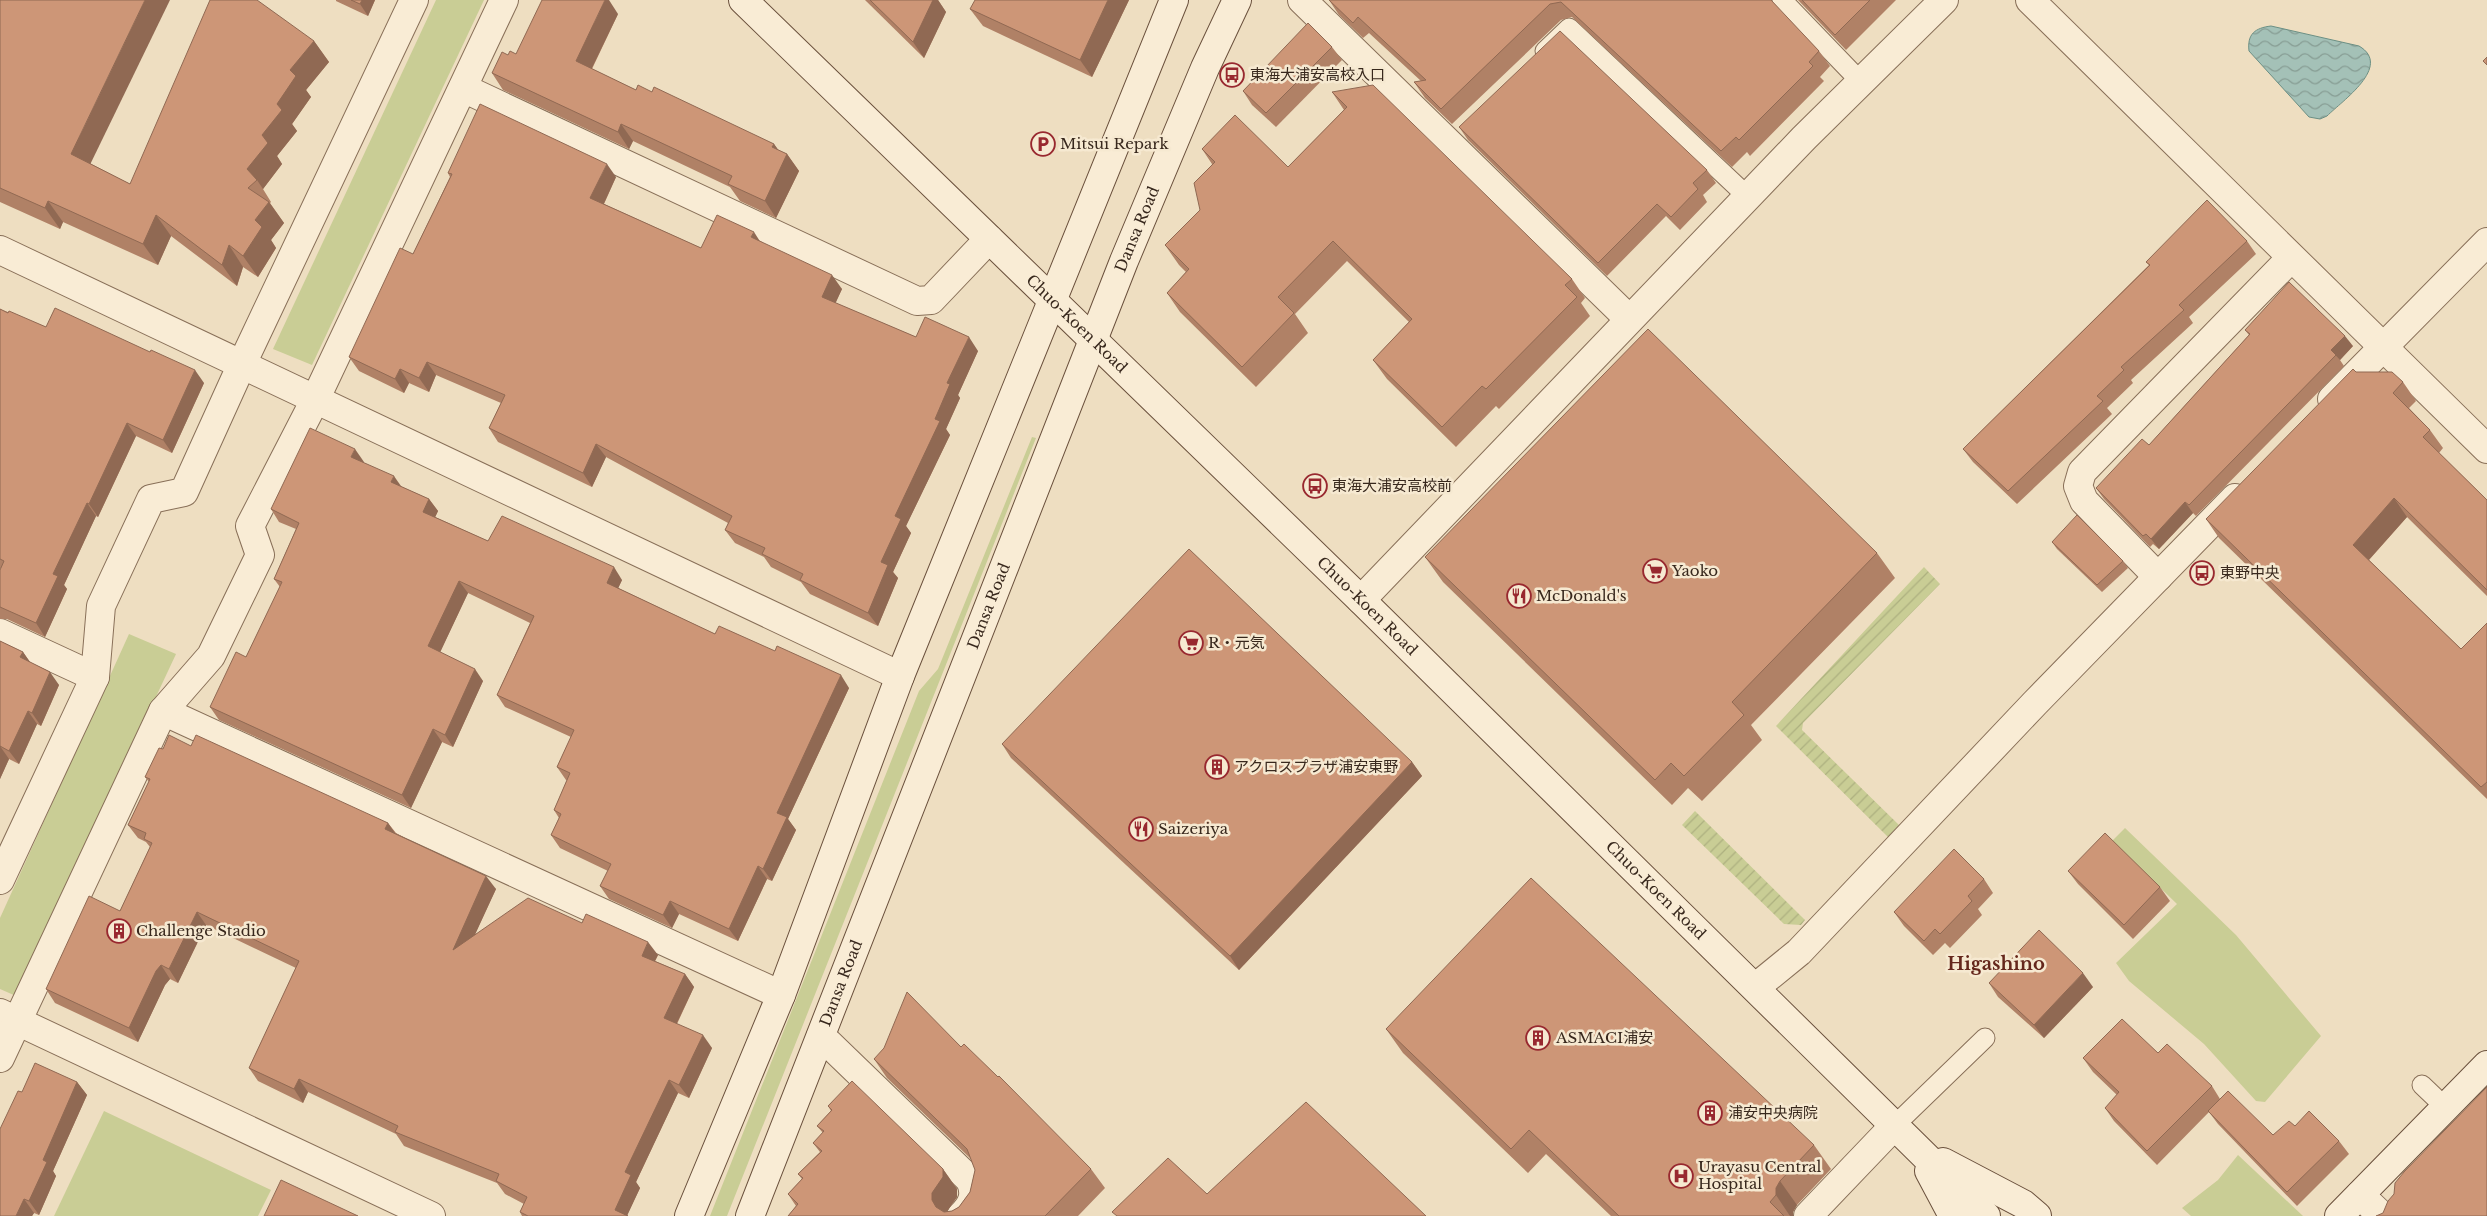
<svg xmlns="http://www.w3.org/2000/svg" width="2487" height="1216" viewBox="0 0 2487 1216" font-family="'Libre Baskerville','Noto Sans JP',serif">
  <defs>
    <pattern id="garden-furrows" width="10" height="10" patternUnits="userSpaceOnUse" patternTransform="scale(1.25)"><rect width="10" height="10" fill="#c9cd95"/><path d="M-1 1l2-2M0 10L10 0M9 11l2-2" fill="none" stroke="#adb080"/></pattern>
    <pattern id="water-waves" width="16" height="10" patternUnits="userSpaceOnUse" patternTransform="scale(1.25)"><rect width="16" height="10" fill="#a4c1b7"/><path d="M0 5q4-4 8 0t8 0" fill="none" stroke="#879d94"/></pattern>
  </defs>
  <rect width="100%" height="100%" fill="#eedec1"/>
  <g fill="#c9cd95">
    <polygon points="436,0 484,0 312,365 273,349"/>
    <polygon points="1032,437 1036,438 727,1216 710,1216 919,691 938,669"/>
    <polygon points="129,634 176,654 16,996 0,989 0,918"/>
    <polygon points="2125,828 2236,935 2321,1036 2265,1102 2256,1101 2204,1044 2129,981 2116,963 2177,904 2112,841"/>
    <polygon points="104,1111 271,1190 258,1216 54,1216"/>
    <polygon points="2238,1155 2303,1216 2191,1216 2182,1208 2218,1180"/>
  </g>
  <g fill="url(#garden-furrows)">
    <polygon points="1924,567 1940,584 1803,723 1802,730 1899,825 1888,837 1776,726"/>
    <polygon points="1695,811 1805,920 1801,925 1784,924 1682,825"/>
  </g>
  <path fill="url(#water-waves)" stroke="#6b8f84" d="M2271,26l88,20c34,20 -17,55 -32,70l-7,3 -11,-2 -60,-66c-2,-17 6,-23 22,-25z"/>
  <g fill="none" stroke-linecap="round" stroke-linejoin="round">
    <g stroke="#886f58" stroke-width="21">
      <g id="lane">
        <polyline points="1782,0 1860,81"/>
        <polyline points="1545,51 1569,28 1748,197"/>
        <polyline points="2422,1085 2445,1107"/>
        <polyline points="1894,1126 1985,1038"/>
      </g>
    </g>
    <g stroke="#886f58" stroke-width="30">
      <g id="street">
        <polyline points="1302,0 1629,319"/>
        <polyline points="2030,0 2487,449"/>
        <polyline points="463,88 917,301 931,300 989,239"/>
        <polyline points="0,250 900,676"/>
        <polyline points="2332,399 2487,242"/>
        <polyline points="2158,577 2084,501 2078,486 2082,472 2291,258"/>
        <polyline points="1361,600 1804,138 1944,0"/>
        <polyline points="0,633 95,677"/>
        <polyline points="163,711 781,995"/>
        <polyline points="0,880 95,677 101,606 151,499 184,492 242,364 414,0"/>
        <polyline points="1756,987 1799,952 2035,703 2235,498"/>
        <polyline points="0,1013 431,1216"/>
        <path d="M821,1036l149,144c7,15 2,25 -9,36"/>
        <polyline points="0,1058 163,711 211,656 260,555 250,526 315,400 504,0"/>
        <polyline points="2360,1195 2382,1216"/>
        <polyline points="1808,1216 1894,1126"/>
      </g>
    </g>
    <g stroke="#6a503c" stroke-width="30">
      <g id="secondary">
        <path id="s1" d="M743,0l618,600 625,616"/>
        <polyline points="1943,1162 2023,1204 2037,1216"/>
        <polyline points="1929,1171 1953,1216"/>
        <polyline points="689,1216 781,995 900,676 1174,0"/>
        <path id="s2" d="M750,1216l374,-955 81,-193 32,-68"/>
        <polyline points="2339,1216 2487,1065"/>
      </g>
    </g>
    <use href="#lane" stroke="#f9ecd5" stroke-width="19"/>
    <use href="#street" stroke="#f9ecd5" stroke-width="28"/>
    <use href="#secondary" stroke="#f9ecd5" stroke-width="28"/>
  </g>
  <g fill="#b08166">
    <polygon points="0,0 91,164 130,184 314,41 329,62 306,90 311,97 292,124 297,131 277,156 282,164 263,189 271,202 270,203 284,223 271,240 276,248 258,277 243,267 237,286 171,236 158,265 63,222 60,229 0,202"/>
    <polygon points="336,0 375,0 368,16 336,1"/>
    <polygon points="865,0 938,0 946,12 924,58"/>
    <polygon points="1129,0 1092,77 983,26 970,9"/>
    <polygon points="1329,0 1772,2 1819,51 1830,66 1820,77 1824,81 1750,156 1747,152 1732,167 1572,17 1561,20 1452,124 1425,98 1414,82 1421,81 1369,33 1363,38 1339,15"/>
    <polygon points="1798,0 1896,0 1846,50"/>
    <polygon points="618,14 592,69 636,90 652,92 774,144 778,150 787,154 799,171 776,218 740,201 730,187 633,141 629,149 503,90 492,73 508,55 516,54"/>
    <polygon points="1332,47 1342,60 1276,127 1252,105 1243,91"/>
    <polygon points="1332,92 1572,279 1585,298 1581,303 1590,316 1499,409 1496,406 1456,447 1387,379 1373,360 1409,322 1347,261 1295,314 1308,333 1256,387 1180,312 1167,293 1186,272 1179,265 1165,245 1200,210 1212,164 1202,149 1288,167 1344,110"/>
    <polygon points="1459,127 1707,170 1716,183 1703,195 1707,202 1680,230 1666,216 1607,276 1468,140"/>
    <polygon points="448,173 616,177 604,204 701,248 760,241 842,289 835,303 916,337 978,351 958,395 960,398 946,429 950,435 906,526 911,533 893,572 898,578 878,626 810,594 801,582 771,567 764,557 735,543 725,530 728,523 606,457 592,487 498,442 489,428 501,403 436,375 429,392 409,383 404,393 359,371 349,357 413,254 450,177"/>
    <polygon points="2247,241 2256,254 2189,317 2193,323 2131,380 2133,383 2107,408 2112,414 2017,504 1973,462 1963,449 2149,265 2146,262"/>
    <polygon points="0,309 46,327 204,383 172,453 136,436 98,517 96,516 64,585 67,589 45,637 7,619 0,619 0,570 1,568 0,568"/>
    <polygon points="2245,330 2353,346 2340,360 2344,366 2196,516 2193,513 2159,549 2153,544 2150,547 2104,499 2096,488 2149,445 2249,335"/>
    <polygon points="2356,372 2403,382 2416,401 2409,408 2430,430 2443,448 2439,453 2487,500 2487,596 2407,517 2369,560 2461,649 2487,623 2487,799 2219,538 2206,519"/>
    <polygon points="363,462 400,486 429,499 438,511 435,517 488,541 622,580 618,588 715,634 849,688 788,819 796,830 772,881 767,879 738,941 679,914 672,928 609,899 600,886 608,871 560,848 551,835 559,818 554,810 567,780 566,780 557,767 571,737 505,707 497,695 530,623 468,593 440,652 483,681 453,747 442,742 411,808 219,720 210,707 246,657 280,587 274,579 296,529 279,522 271,509 364,462"/>
    <polygon points="2052,542 2123,561 2128,568 2102,592 2057,549"/>
    <polygon points="1877,553 1895,578 1751,725 1762,740 1702,801 1688,788 1672,805 1443,582 1425,557"/>
    <polygon points="0,641 23,652 30,662 59,685 41,726 37,724 19,764 9,759 0,779"/>
    <polygon points="1002,744 1412,762 1422,776 1239,970 1011,758"/>
    <polygon points="191,746 388,823 396,833 496,889 475,934 582,923 658,955 655,961 685,974 694,987 677,1024 712,1048 689,1098 678,1093 636,1182 640,1188 627,1215 628,1216 522,1216 520,1212 524,1204 505,1194 497,1183 404,1146 396,1134 308,1092 303,1103 258,1081 249,1068 296,968 206,925 178,983 170,979 165,985 138,1042 55,1003 46,989 120,911 150,847 146,842 138,838 128,825 149,782 145,777 163,749"/>
    <polygon points="2068,871 2160,887 2170,901 2133,939 2078,884"/>
    <polygon points="1984,879 1993,893 1978,909 1982,915 1950,948 1945,943 1933,955 1904,926 1894,912"/>
    <polygon points="1989,983 2093,987 2044,1038 1998,997"/>
    <polygon points="1386,1029 1814,1145 1831,1169 1797,1205 1793,1212 1793,1216 1611,1216 1546,1154 1528,1173 1403,1053"/>
    <polygon points="961,1047 1091,1169 1105,1188 1078,1216 788,1216 796,1206 788,1194 802,1179 798,1174 820,1152 813,1143 823,1133 817,1126 831,1111 828,1106 943,1169 957,1189 957,1197 947,1211 952,1211 959,1207 970,1192 975,1170 971,1159 887,1078 874,1059"/>
    <polygon points="2158,1053 2212,1086 2220,1099 2273,1135 2295,1126 2339,1141 2349,1154 2297,1206 2218,1124 2209,1112 2157,1165 2114,1121 2105,1108 2117,1095 2093,1072 2083,1058"/>
    <polygon points="77,1082 87,1095 53,1171 56,1176 39,1215 34,1213 32,1216 0,1216 22,1092"/>
  </g>
  <g fill="#906953">
    <polygon points="145,0 170,0 85,175 71,154"/>
    <polygon points="362,0 375,0 368,16 360,4"/>
    <polygon points="605,0 609,0 618,14 587,78 576,61"/>
    <polygon points="933,0 938,0 946,12 924,58 913,42"/>
    <polygon points="1108,0 1129,0 1092,77 1080,60"/>
    <polygon points="314,41 329,62 306,90 311,97 292,124 297,131 277,156 282,164 263,189 257,180 247,169 262,135 277,104 290,70"/>
    <polygon points="621,124 633,141 629,149 618,132"/>
    <polygon points="774,144 785,159 787,154 799,171 776,218 765,201 772,147"/>
    <polygon points="607,164 616,177 600,212 590,198"/>
    <polygon points="48,201 63,222 60,229 45,208"/>
    <polygon points="269,202 284,223 271,240 276,248 258,277 243,256 255,220"/>
    <polygon points="156,215 171,236 158,265 143,244"/>
    <polygon points="754,232 763,246 751,237"/>
    <polygon points="229,245 243,267 237,286 222,265"/>
    <polygon points="832,275 842,289 832,311 822,297"/>
    <polygon points="2345,336 2353,346 2340,360 2331,350"/>
    <polygon points="969,337 978,351 958,395 960,398 946,429 950,435 906,526 911,533 893,572 898,578 878,626 868,613 881,562 895,516 935,419 947,383"/>
    <polygon points="427,362 436,375 429,392 419,378"/>
    <polygon points="400,369 409,383 404,393 395,379"/>
    <polygon points="195,370 204,383 172,453 163,440"/>
    <polygon points="127,423 136,436 98,517 89,504"/>
    <polygon points="596,444 606,457 592,487 583,473"/>
    <polygon points="355,449 364,462 360,469 351,457"/>
    <polygon points="394,476 403,489 391,482"/>
    <polygon points="2394,498 2407,517 2366,563 2353,545"/>
    <polygon points="429,499 438,511 432,524 423,512"/>
    <polygon points="2185,502 2193,513 2159,549 2151,539"/>
    <polygon points="87,503 96,516 64,585 67,589 45,637 36,623 53,574"/>
    <polygon points="614,567 622,580 615,595 607,583"/>
    <polygon points="459,581 468,593 437,659 428,646"/>
    <polygon points="23,652 32,665 20,657"/>
    <polygon points="475,669 483,681 453,747 445,735"/>
    <polygon points="50,672 59,685 41,726 32,713"/>
    <polygon points="841,675 849,688 788,819 796,830 772,881 763,869 777,813"/>
    <polygon points="28,711 37,724 19,764 9,751"/>
    <polygon points="433,729 442,742 411,808 402,795"/>
    <polygon points="0,746 9,759 0,779"/>
    <polygon points="1412,762 1422,776 1239,970 1230,956"/>
    <polygon points="388,823 397,836 385,829"/>
    <polygon points="758,866 767,879 738,941 729,929"/>
    <polygon points="486,876 496,889 462,963 453,950"/>
    <polygon points="670,901 679,914 672,928 663,915"/>
    <polygon points="197,912 206,925 178,983 169,969"/>
    <polygon points="648,942 658,955 651,969 642,956"/>
    <polygon points="161,965 170,979 165,985 138,1042 129,1028 156,971"/>
    <polygon points="2083,973 2093,987 2044,1038 2034,1025"/>
    <polygon points="685,974 694,987 673,1031 664,1018"/>
    <polygon points="703,1035 712,1048 689,1098 679,1085"/>
    <polygon points="299,1079 308,1092 303,1103 294,1089"/>
    <polygon points="669,1080 678,1093 636,1182 640,1188 627,1216 615,1210 625,1172"/>
    <polygon points="77,1082 87,1095 53,1171 56,1176 39,1215 29,1201 43,1160"/>
    <polygon points="943,1169 957,1189 957,1197 946,1213 936,1207 932,1200 932,1193"/>
    <polygon points="1780,1181 1797,1205 1793,1212 1793,1216 1790,1216 1776,1195 1776,1188"/>
    <polygon points="24,1199 34,1213 32,1216 16,1216"/>
  </g>
  <g fill="#cd9677" stroke="#906953">
    <polygon points="0,0 145,0 71,154 130,184 210,0 257,0 314,41 290,70 296,76 277,104 282,110 262,135 268,143 247,169 257,180 248,188 269,202 255,220 262,227 243,256 229,245 222,265 156,215 143,244 48,201 45,208 0,188"/>
    <polygon points="351,0 362,0 360,4"/>
    <polygon points="542,0 605,0 576,61 636,90 638,85 652,92 654,87 774,144 772,147 787,154 765,201 728,184 732,176 621,124 618,132 492,73 502,52 508,55 510,51 516,54"/>
    <polygon points="870,0 933,0 913,42"/>
    <polygon points="975,0 1108,0 1080,60 970,9"/>
    <polygon points="1329,0 1771,0 1819,51 1809,62 1813,66 1739,140 1736,137 1721,151 1561,2 1550,4 1441,109 1414,82 1426,80 1358,17 1353,23"/>
    <polygon points="1802,0 1870,0 1835,35"/>
    <polygon points="1308,23 1332,47 1266,113 1243,91"/>
    <polygon points="1560,31 1707,170 1693,183 1698,189 1671,217 1657,204 1598,263 1459,127"/>
    <polygon points="2487,57 2487,65 2483,61"/>
    <polygon points="1373,85 1572,279 1565,285 1577,297 1486,389 1482,386 1442,427 1373,360 1412,319 1333,241 1278,297 1294,313 1242,367 1167,293 1189,269 1165,245 1200,210 1194,183 1215,162 1202,149 1235,115 1288,167 1347,107 1332,92"/>
    <polygon points="480,104 607,164 590,198 701,248 717,215 754,232 751,237 832,275 822,297 916,337 925,317 969,337 947,383 950,384 935,419 940,421 895,516 901,519 881,562 888,565 868,613 800,580 803,574 762,554 765,548 725,530 732,516 596,444 583,473 489,428 505,395 427,362 419,378 400,369 395,379 349,357 400,248 413,254 452,174 448,173"/>
    <polygon points="2207,200 2247,241 2179,305 2184,310 2121,367 2124,370 2097,396 2103,401 2008,491 1963,449 2150,265 2146,262"/>
    <polygon points="2289,282 2345,336 2331,350 2336,355 2189,505 2185,502 2151,539 2146,534 2143,536 2096,488 2142,439 2149,445 2250,334 2245,330"/>
    <polygon points="55,308 150,352 151,350 195,370 163,440 127,423 89,504 87,503 53,574 58,576 36,623 0,607 0,570 4,561 0,559 0,309 8,313 9,311 46,327"/>
    <polygon points="1648,329 1877,553 1732,702 1744,715 1684,776 1671,763 1655,780 1425,557"/>
    <polygon points="2353,369 2356,372 2392,372 2403,382 2393,393 2430,430 2423,437 2487,500 2487,590 2394,498 2353,545 2461,649 2487,623 2487,782 2481,787 2206,519"/>
    <polygon points="310,428 355,449 351,457 394,476 391,482 429,499 423,512 488,541 502,516 614,567 607,583 715,634 719,626 775,651 777,646 841,675 777,813 787,817 763,869 758,866 729,929 670,901 663,915 600,886 611,864 551,835 561,814 554,810 570,773 557,767 574,730 497,695 534,616 459,581 428,646 475,669 445,735 433,729 402,795 210,707 236,652 246,657 282,582 274,579 299,523 271,509"/>
    <polygon points="2077,515 2123,561 2097,585 2052,542"/>
    <polygon points="1189,549 1412,762 1230,956 1002,744"/>
    <polygon points="0,641 23,652 20,657 50,672 32,713 28,711 9,751 0,746 0,747"/>
    <polygon points="169,735 191,746 196,735 388,823 385,829 486,876 453,950 528,898 582,923 586,914 648,942 642,956 685,974 664,1018 703,1035 679,1085 669,1080 625,1172 631,1175 615,1210 628,1216 528,1216 520,1212 527,1197 496,1181 499,1174 395,1132 398,1126 299,1079 294,1089 249,1068 299,961 197,912 169,969 161,965 156,971 129,1028 46,989 89,896 120,911 152,843 144,839 146,833 128,825 150,779 145,777 159,748 163,749"/>
    <polygon points="2105,833 2160,887 2124,925 2068,871"/>
    <polygon points="1954,849 1984,879 1968,896 1972,901 1940,934 1935,929 1924,941 1894,912"/>
    <polygon points="1531,878 1814,1145 1780,1181 1776,1188 1776,1195 1770,1202 1784,1216 1619,1216 1529,1130 1511,1149 1386,1029"/>
    <polygon points="2039,930 2083,973 2034,1025 1989,983"/>
    <polygon points="907,992 961,1047 964,1044 998,1077 999,1076 1091,1169 1045,1216 788,1216 798,1204 788,1194 803,1178 798,1174 822,1151 813,1143 824,1131 817,1126 832,1110 828,1106 852,1081 943,1169 943,1177 932,1193 932,1200 936,1207 944,1212 952,1211 959,1207 970,1192 975,1170 967,1149 874,1059 884,1048"/>
    <polygon points="2122,1019 2158,1053 2167,1044 2212,1086 2147,1151 2105,1108 2119,1092 2083,1058"/>
    <polygon points="35,1063 77,1082 43,1160 47,1162 29,1201 24,1199 16,1216 0,1216 0,1129 18,1091 22,1092"/>
    <polygon points="2487,1087 2487,1216 2376,1216 2383,1213 2388,1201 2394,1194 2395,1183 2404,1172"/>
    <polygon points="2228,1091 2273,1135 2289,1121 2295,1126 2309,1111 2339,1141 2287,1192 2208,1111"/>
    <polygon points="1306,1102 1426,1216 1117,1216 1112,1212 1168,1158 1207,1194"/>
    <polygon points="281,1180 358,1216 264,1216"/>
  </g>
  <defs>
    <g id="bus-ring" transform="scale(1.25)"><circle r="9.5" fill="#f6e9d1" stroke="#98282f" stroke-width="1.5"/><path d="M-5-6H5V4H4V6H2V4H-2V6H-4V4H-5ZM-3.5-4V0h7V-4ZM-3.5 1.2v1.5H-2V1.2ZM2 1.2v1.5H3.5V1.2Z" fill="#98282f"/></g>
    <g id="parking-ring" transform="scale(1.25)"><circle r="9.5" fill="#f6e9d1" stroke="#98282f" stroke-width="1.5"/><path d="M-3.5-5.5H1a3.5 3.5 0 0 1 0 7H-1V5.5H-3.5ZM-1-3.4V-.6H.8a1.4 1.4 0 0 0 0-2.8Z" fill="#98282f"/></g>
    <g id="supermarket-ring" transform="scale(1.25)"><circle r="9.5" fill="#f6e9d1" stroke="#98282f" stroke-width="1.5"/><path d="M-6-5.5h2.5l.6 2H6L4.5 2H-2.5L-4.4-4H-6ZM-1.5 3.2a1.3 1.3 0 1 0 .1 0ZM3 3.2a1.3 1.3 0 1 0 .1 0Z" fill="#98282f"/></g>
    <g id="restaurant-ring" transform="scale(1.25)"><circle r="9.5" fill="#f6e9d1" stroke="#98282f" stroke-width="1.5"/><path d="M-5-6h1v4h1v-4h1v4h1v-4h1v5L-1.5 .5V6h-2V.5L-5-1ZM5-6V6H3V1.5H1.5Q1.5-4 5-6Z" fill="#98282f"/></g>
    <g id="building-ring" transform="scale(1.25)"><circle r="9.5" fill="#f6e9d1" stroke="#98282f" stroke-width="1.5"/><path d="M-4-6H4V6H1V3H-1V6H-4ZM-2.5-4.3h1.7v1.8h-1.7ZM.8-4.3h1.7v1.8H.8ZM-2.5-1h1.7V.8h-1.7ZM.8-1h1.7V.8H.8Z" fill="#98282f"/></g>
    <g id="hospital-ring" transform="scale(1.25)"><circle r="9.5" fill="#f6e9d1" stroke="#98282f" stroke-width="1.5"/><path d="M-5-5h3v3.5h4V-5h3V5h-3V1.5h-4V5h-3Z" fill="#98282f"/></g>
  </defs>
  <g fill-rule="evenodd">
    <use href="#bus-ring" x="1232" y="75"/>
    <use href="#parking-ring" x="1043" y="144"/>
    <use href="#bus-ring" x="1315" y="486"/>
    <use href="#supermarket-ring" x="1655" y="571"/>
    <use href="#bus-ring" x="2202" y="573"/>
    <use href="#restaurant-ring" x="1519" y="596"/>
    <use href="#supermarket-ring" x="1191" y="643"/>
    <use href="#building-ring" x="1217" y="767"/>
    <use href="#restaurant-ring" x="1141" y="829"/>
    <use href="#building-ring" x="119" y="931"/>
    <use href="#building-ring" x="1538" y="1038"/>
    <use href="#building-ring" x="1710" y="1113"/>
    <use href="#hospital-ring" x="1681" y="1176"/>
  </g>
  <g text-anchor="middle" stroke-width="5" stroke-linejoin="round" paint-order="stroke">
    <g font-size="15" fill="#38281d" stroke="#f6e9d1" text-anchor="start">
      <text x="1250" y="80">東海大浦安高校入口</text>
      <text x="1060" y="149">Mitsui Repark</text>
      <text x="1332" y="491">東海大浦安高校前</text>
      <text x="1672" y="576">Yaoko</text>
      <text x="2220" y="578">東野中央</text>
      <text x="1536" y="601">McDonald's</text>
      <text x="1208" y="648">R・元気</text>
      <text x="1234" y="772">アクロスプラザ浦安東野</text>
      <text x="1158" y="834">Saizeriya</text>
      <text x="136" y="936">Challenge Stadio</text>
      <text x="1556" y="1043">ASMACI浦安</text>
      <text x="1728" y="1118">浦安中央病院</text>
      <text x="1698" y="1172">Urayasu Central<tspan x="1698" dy="17">Hospital</tspan></text>
    </g>
    <g font-size="15" fill="#38281d" stroke="#f6e9d1">
      <text dy="5" stroke="none"><textPath href="#s2" startOffset="1060">Dansa Road</textPath></text>
      <text dy="5" stroke="none"><textPath href="#s1" startOffset="465">Chuo-Koen Road</textPath></text>
      <text dy="5" stroke="none"><textPath href="#s2" startOffset="655">Dansa Road</textPath></text>
      <text dy="5" stroke="none"><textPath href="#s1" startOffset="870">Chuo-Koen Road</textPath></text>
      <text dy="5" stroke="none"><textPath href="#s1" startOffset="1275">Chuo-Koen Road</textPath></text>
      <text dy="5" stroke="none"><textPath href="#s2" startOffset="250">Dansa Road</textPath></text>
    </g>
    <g font-size="18" font-weight="bold" fill="#65271c" stroke="#f6e9d1">
      <text x="1996" y="970">Higashino</text>
    </g>
  </g>
</svg>
